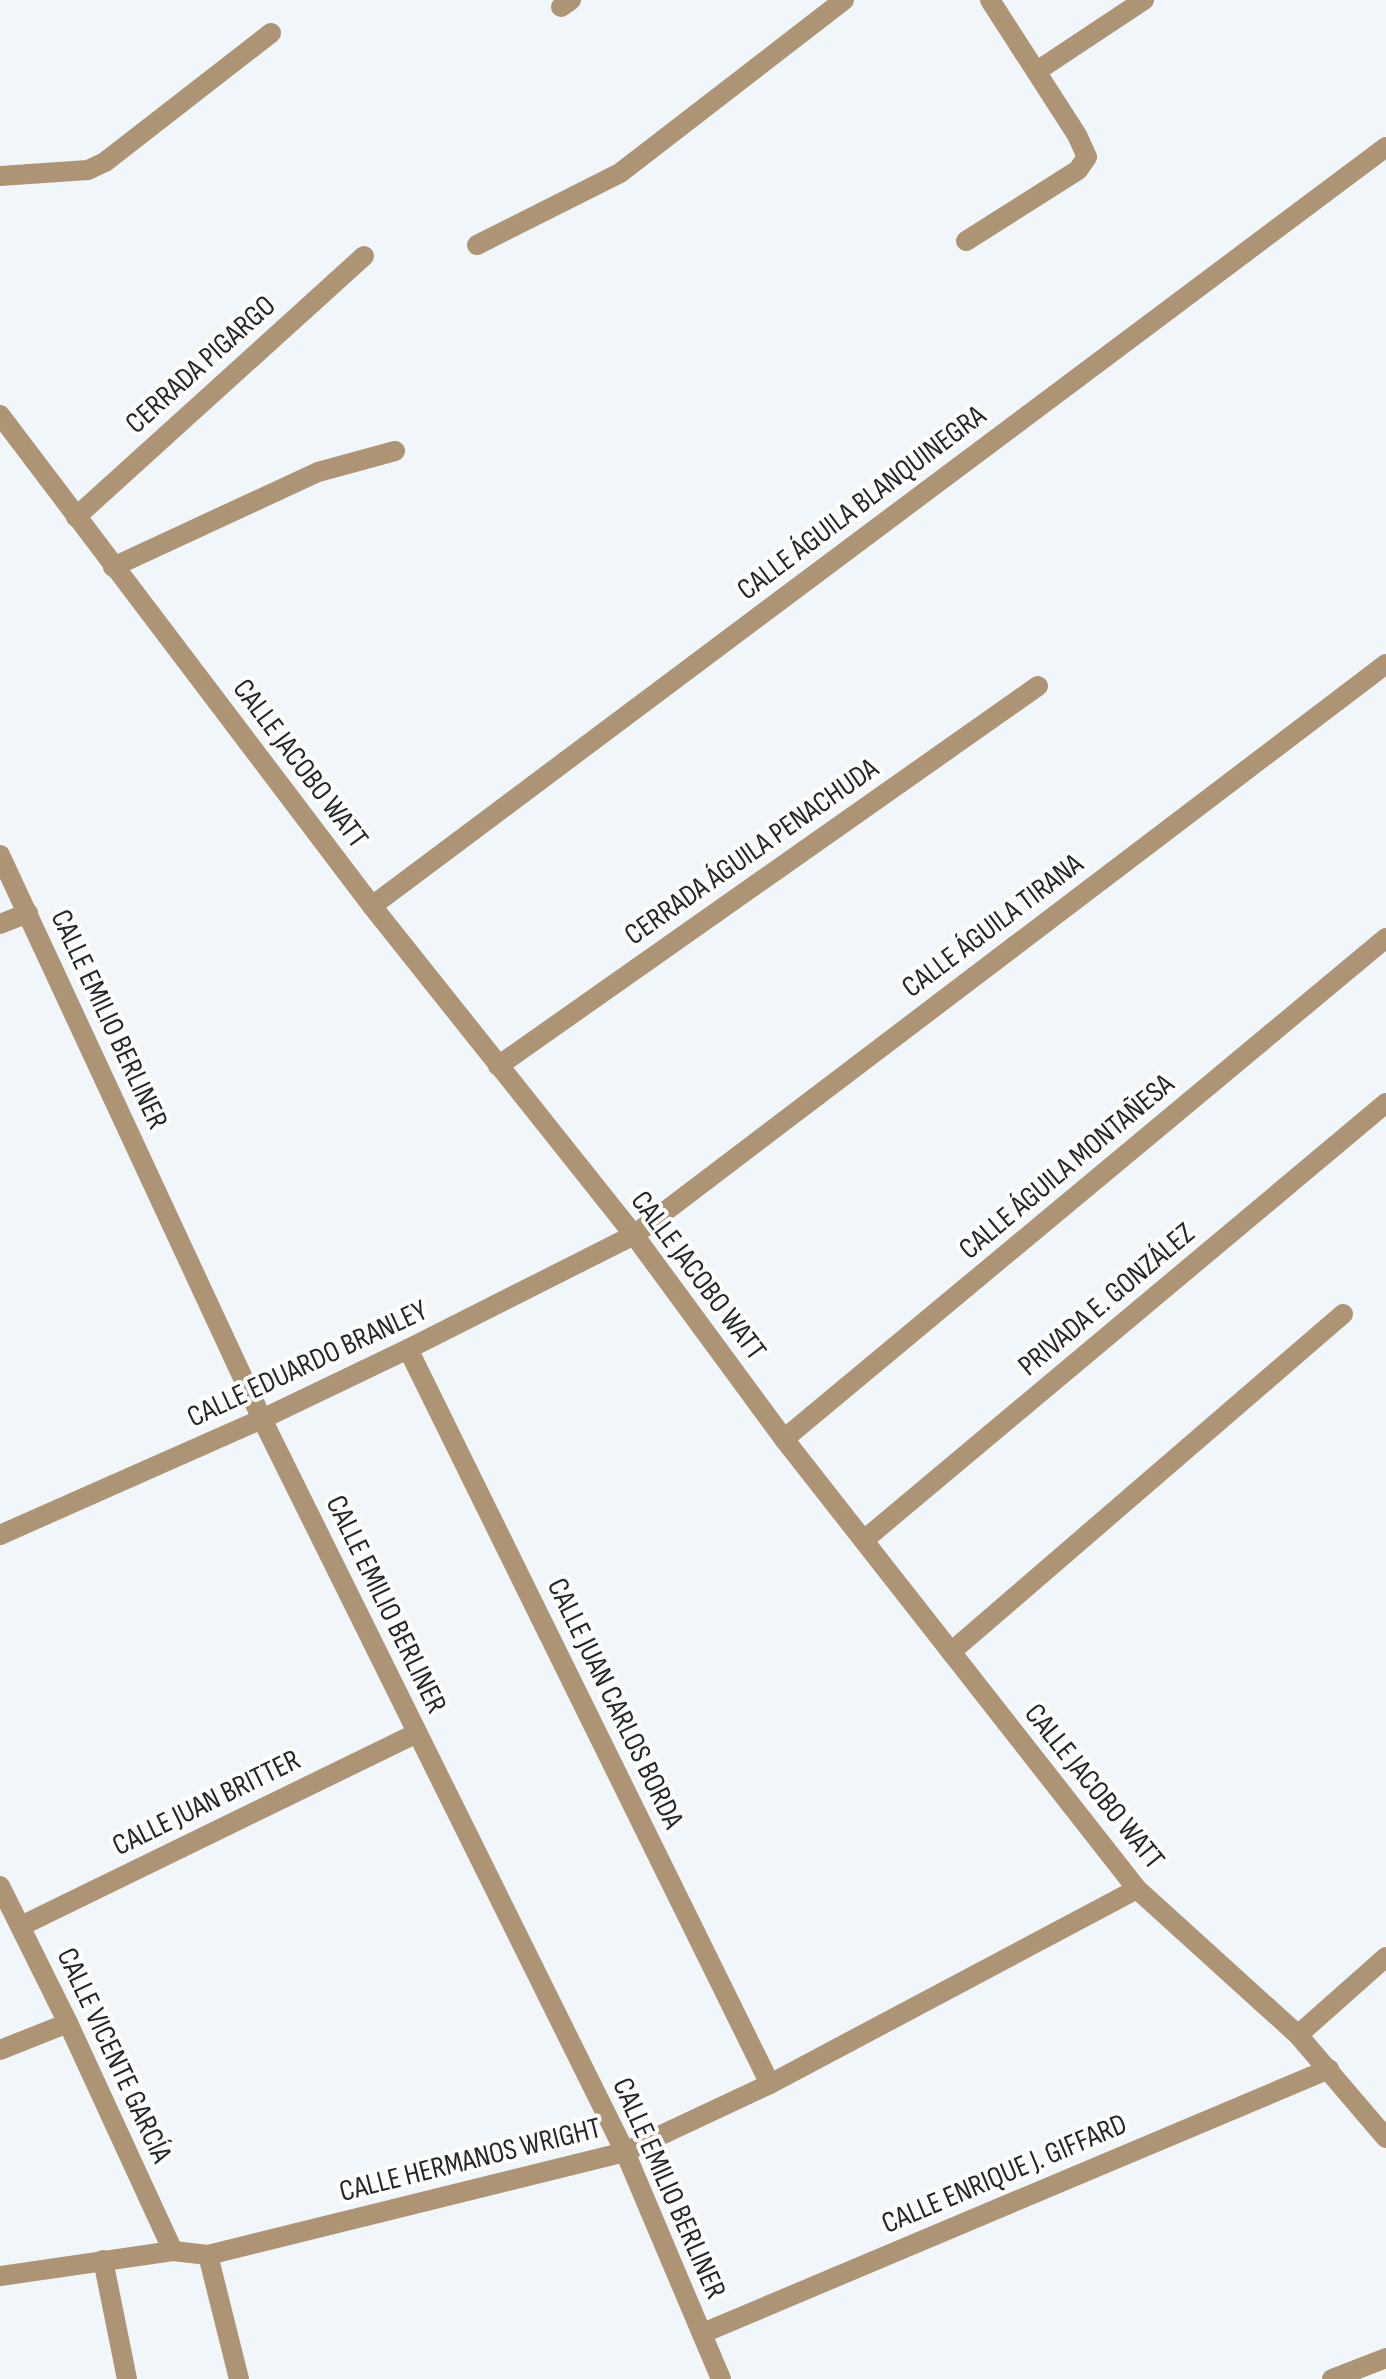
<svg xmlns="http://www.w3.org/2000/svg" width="1386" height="2379" viewBox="0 0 1386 2379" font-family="'Sofia Sans Condensed',sans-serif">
  <rect width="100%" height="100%" fill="#f1f6fb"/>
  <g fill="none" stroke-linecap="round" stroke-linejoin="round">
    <g stroke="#ac9474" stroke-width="20">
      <polyline points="561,7 571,0"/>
      <polyline points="1037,71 1144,0"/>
      <polyline points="0,176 88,170 105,162 271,33"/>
      <polyline points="966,241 1078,170 1087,157 1077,135 990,0"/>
      <polyline points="477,245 620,173 844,0"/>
      <polyline points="0,415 372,906 634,1235 784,1439 1137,1889 1298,2035 1386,2138"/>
      <polyline points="76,517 364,256"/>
      <polyline points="113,567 318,472 395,451"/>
      <polyline points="0,855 262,1419 625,2152 721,2379"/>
      <polyline points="372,906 1386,147"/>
      <polyline points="0,924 28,913"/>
      <polyline points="498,1066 1038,686"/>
      <polyline points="408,1349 770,2084"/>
      <polyline points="784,1439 1386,938"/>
      <polyline points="0,1535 262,1419 408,1349 634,1235 1386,664"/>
      <polyline points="864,1540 1386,1103"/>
      <polyline points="951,1652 1343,1314"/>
      <polyline points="0,1886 68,2023 173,2251"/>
      <polyline points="21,1926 417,1733"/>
      <polyline points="1298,2035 1386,1957"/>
      <polyline points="0,2050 68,2023"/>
      <polyline points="208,2255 239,2379"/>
      <polyline points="103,2260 127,2379"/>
      <polyline points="0,2276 173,2251 208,2255 625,2152 770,2084 1137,1889"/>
      <polyline points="703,2333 1329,2069"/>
      <polyline points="1332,2379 1386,2358"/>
    </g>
  </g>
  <g text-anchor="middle" stroke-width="8" stroke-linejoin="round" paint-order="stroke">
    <g font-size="30" fill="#252729" stroke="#fff">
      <text transform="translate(200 364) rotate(-42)" y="10">CERRADA PIGARGO</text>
      <text transform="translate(861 502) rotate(-37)" y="10">CALLE ÁGUILA BLANQUINEGRA</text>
      <text transform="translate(301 763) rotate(53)" y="10">CALLE JACOBO WATT</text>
      <text transform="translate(751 851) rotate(-35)" y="10">CERRADA ÁGUILA PENACHUDA</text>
      <text transform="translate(992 925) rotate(-37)" y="10">CALLE ÁGUILA TIRANA</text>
      <text transform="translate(110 1019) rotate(65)" y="10">CALLE EMILIO BERLINER</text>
      <text transform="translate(1066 1166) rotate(-40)" y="10">CALLE ÁGUILA MONTAÑESA</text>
      <text transform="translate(699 1275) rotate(53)" y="10">CALLE JACOBO WATT</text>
      <text transform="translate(1106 1299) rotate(-40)" y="10">PRIVADA E. GONZÁLEZ</text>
      <text transform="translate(307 1363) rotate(-25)" y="10">CALLE EDUARDO BRANLEY</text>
      <text transform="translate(387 1604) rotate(64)" y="10">CALLE EMILIO BERLINER</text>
      <text transform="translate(616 1703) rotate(64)" y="10">CALLE JUAN CARLOS BORDA</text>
      <text transform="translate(1095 1786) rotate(51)" y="10">CALLE JACOBO WATT</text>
      <text transform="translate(206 1802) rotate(-26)" y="10">CALLE JUAN BRITTER</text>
      <text transform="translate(115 2055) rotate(65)" y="10">CALLE VICENTE GARCÍA</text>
      <text transform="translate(470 2159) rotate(-14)" y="10">CALLE HERMANOS WRIGHT</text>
      <text transform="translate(1004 2173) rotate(-23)" y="10">CALLE ENRIQUE J. GIFFARD</text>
      <text transform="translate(670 2188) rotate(66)" y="10">CALLE EMILIO BERLINER</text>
    </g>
  </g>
</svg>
